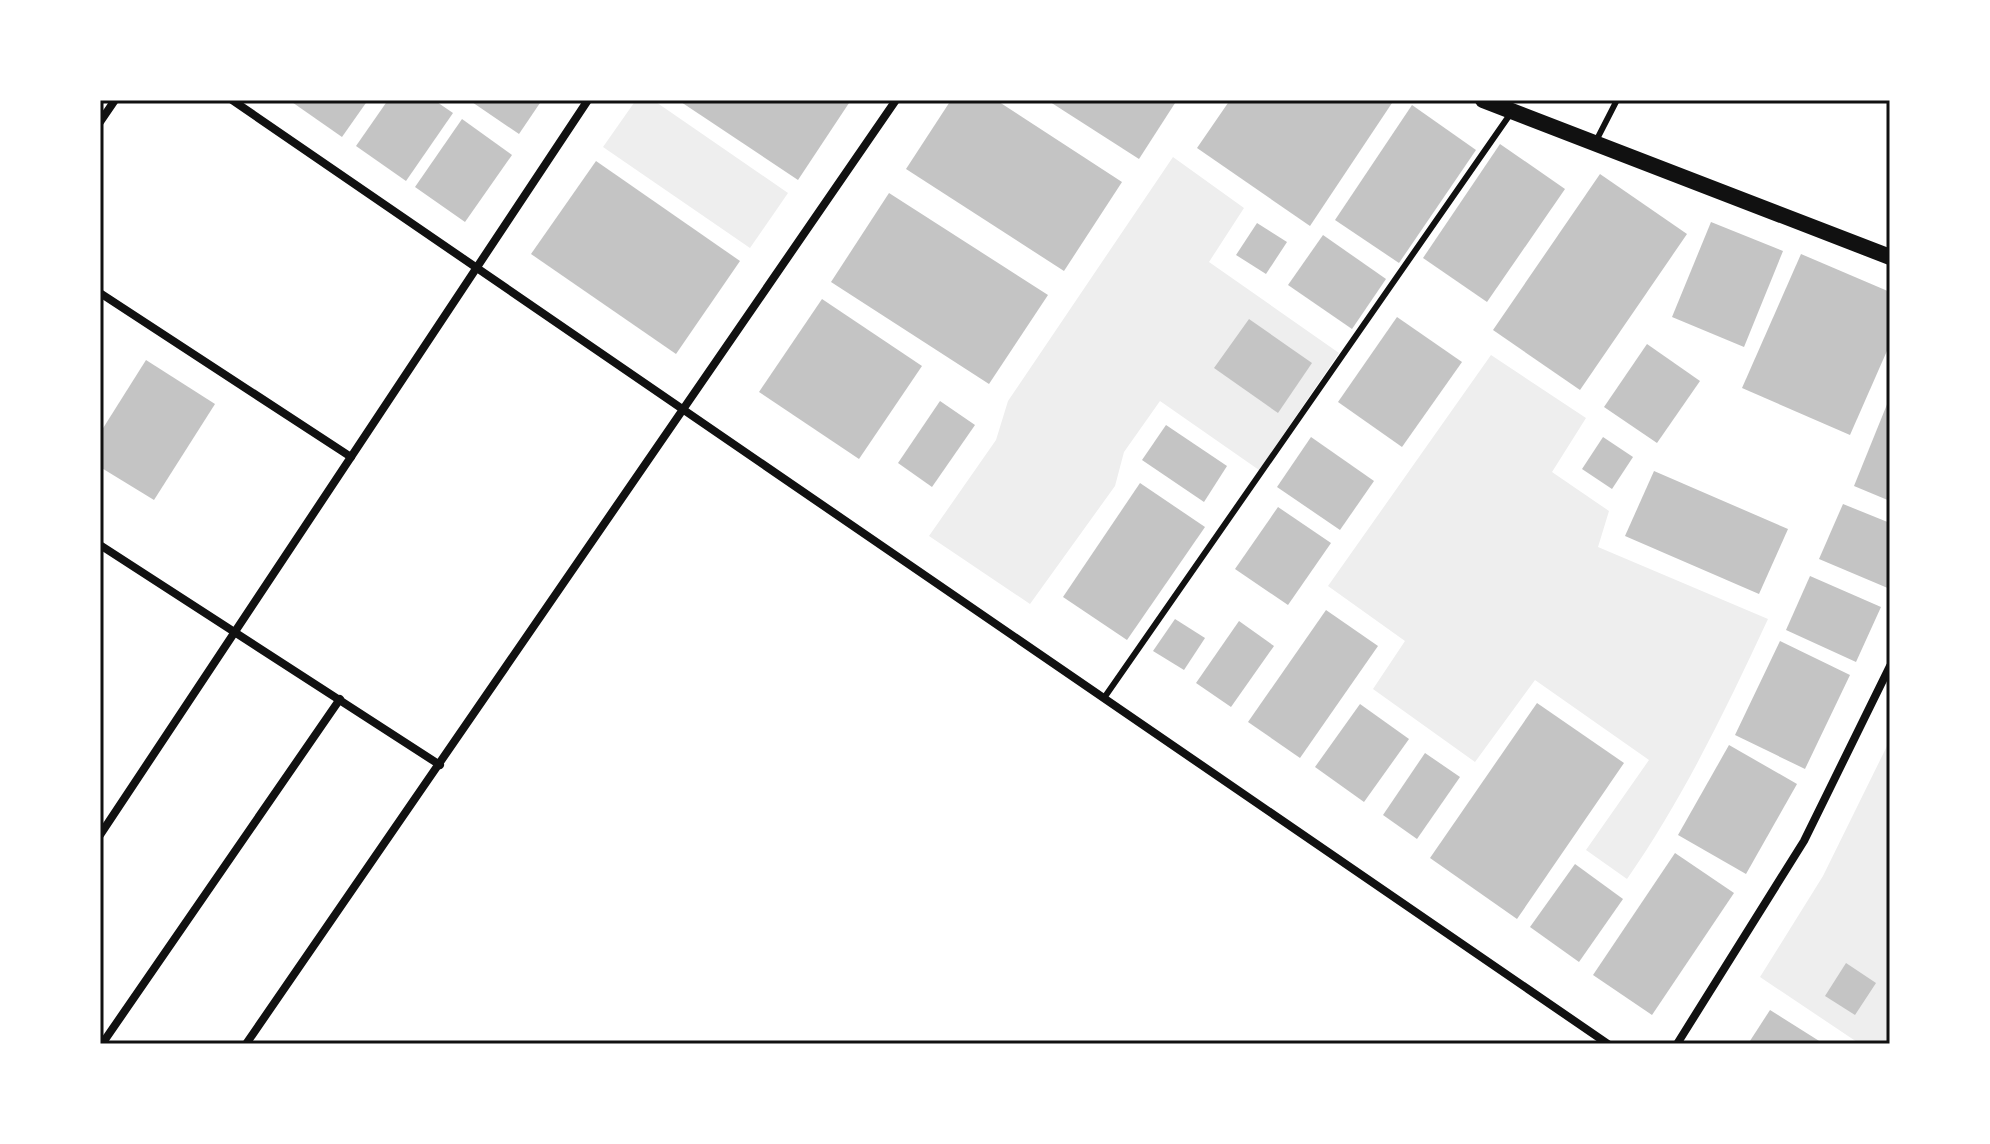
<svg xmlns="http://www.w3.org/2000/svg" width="1990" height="1144" viewBox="0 0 1990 1144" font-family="'Alegreya Sans',sans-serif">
  <rect width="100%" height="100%" fill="#fff"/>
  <g fill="#eee">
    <polygon points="636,100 653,100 788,193 750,248 603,147"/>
    <polygon points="1173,157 1244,208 1209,262 1339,353 1259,470 1160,401 1124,452 1115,486 1030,604 929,536 996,440 1008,401"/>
    <path d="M1491,355l95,63 -34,54 57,39 -11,36 170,72c-42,90 -84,178 -141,260l-41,-29 63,-90 -114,-80 -60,82 -102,-73 32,-48 -77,-55z"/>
    <polygon points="1890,740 1890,1044 1860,1044 1760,977 1823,876"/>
  </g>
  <g fill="#c4c4c4">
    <polygon points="289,100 368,100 342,137"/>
    <polygon points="388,100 434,100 453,113 406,181 356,146"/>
    <polygon points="469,100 542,100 519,134"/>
    <polygon points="678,100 851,100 798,180"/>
    <polygon points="951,100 996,100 1122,182 1064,271 906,169"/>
    <polygon points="1047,100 1177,100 1139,159"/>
    <polygon points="1230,100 1383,100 1392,103 1310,226 1197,148"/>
    <polygon points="1412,105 1476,150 1399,263 1335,220"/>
    <polygon points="462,119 512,155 465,222 415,187"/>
    <polygon points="1500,144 1565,189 1487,302 1423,258"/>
    <polygon points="596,161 740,261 676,354 531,254"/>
    <polygon points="1600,174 1687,234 1580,390 1493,330"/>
    <polygon points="889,193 1048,295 989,384 831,282"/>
    <polygon points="1711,222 1783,251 1744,347 1672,317"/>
    <polygon points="1257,223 1287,242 1266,274 1236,255"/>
    <polygon points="1323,235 1386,279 1352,329 1288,285"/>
    <polygon points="1801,254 1890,292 1890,344 1850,435 1742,388"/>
    <polygon points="822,299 922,366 859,459 759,392"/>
    <polygon points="1397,317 1462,362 1402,447 1338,402"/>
    <polygon points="1249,319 1312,363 1278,413 1214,368"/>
    <polygon points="1647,344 1700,381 1657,443 1604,407"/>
    <polygon points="146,360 215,404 154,500 100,467 100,433"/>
    <polygon points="1890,397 1890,501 1854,486"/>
    <polygon points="940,401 975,425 932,487 898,463"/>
    <polygon points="1166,425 1227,466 1204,502 1142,460"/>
    <polygon points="1311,437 1374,481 1340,530 1277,487"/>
    <polygon points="1603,437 1633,457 1612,489 1582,469"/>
    <polygon points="1654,471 1788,529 1759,594 1625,536"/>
    <polygon points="1140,483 1205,527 1127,640 1063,597"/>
    <polygon points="1843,504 1890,523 1890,589 1819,559"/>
    <polygon points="1278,507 1331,543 1288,605 1235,569"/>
    <polygon points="1810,576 1881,607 1856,662 1786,630"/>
    <polygon points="1326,610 1378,646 1300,758 1248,722"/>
    <polygon points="1175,619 1205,638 1184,670 1153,651"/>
    <polygon points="1239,621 1274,646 1231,707 1196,683"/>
    <polygon points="1780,641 1850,675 1805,769 1735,735"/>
    <polygon points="1537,703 1624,763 1517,919 1430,858"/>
    <polygon points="1360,704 1409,739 1364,802 1315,767"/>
    <polygon points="1729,745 1797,784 1746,874 1678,835"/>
    <polygon points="1425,753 1460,777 1417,839 1383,815"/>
    <polygon points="1675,853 1734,893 1652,1015 1593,975"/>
    <polygon points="1575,864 1623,899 1579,962 1530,927"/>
    <polygon points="1846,963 1876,983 1855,1015 1825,996"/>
    <polygon points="1770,1010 1824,1044 1748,1044"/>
  </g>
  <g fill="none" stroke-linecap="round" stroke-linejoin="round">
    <g stroke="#111" stroke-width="6">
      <polyline points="1595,143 1617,100"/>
      <polyline points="1104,698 1511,113"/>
    </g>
    <g stroke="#111" stroke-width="8">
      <polyline points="232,100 1608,1044"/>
      <polyline points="100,122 115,100"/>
      <polyline points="100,293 351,457"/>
      <polyline points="100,545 440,765"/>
      <polyline points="100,835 588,100"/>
      <polyline points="102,1044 340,699"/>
      <polyline points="246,1044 896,100"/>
      <polyline points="1677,1044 1804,841 1890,666"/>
    </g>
    <polyline stroke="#111" stroke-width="16" points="1483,100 1890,257"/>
  </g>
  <rect width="1990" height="1144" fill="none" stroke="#ffffff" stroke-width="204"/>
  <rect x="102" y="102" width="1786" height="940" fill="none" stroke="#111" stroke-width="3"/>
</svg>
